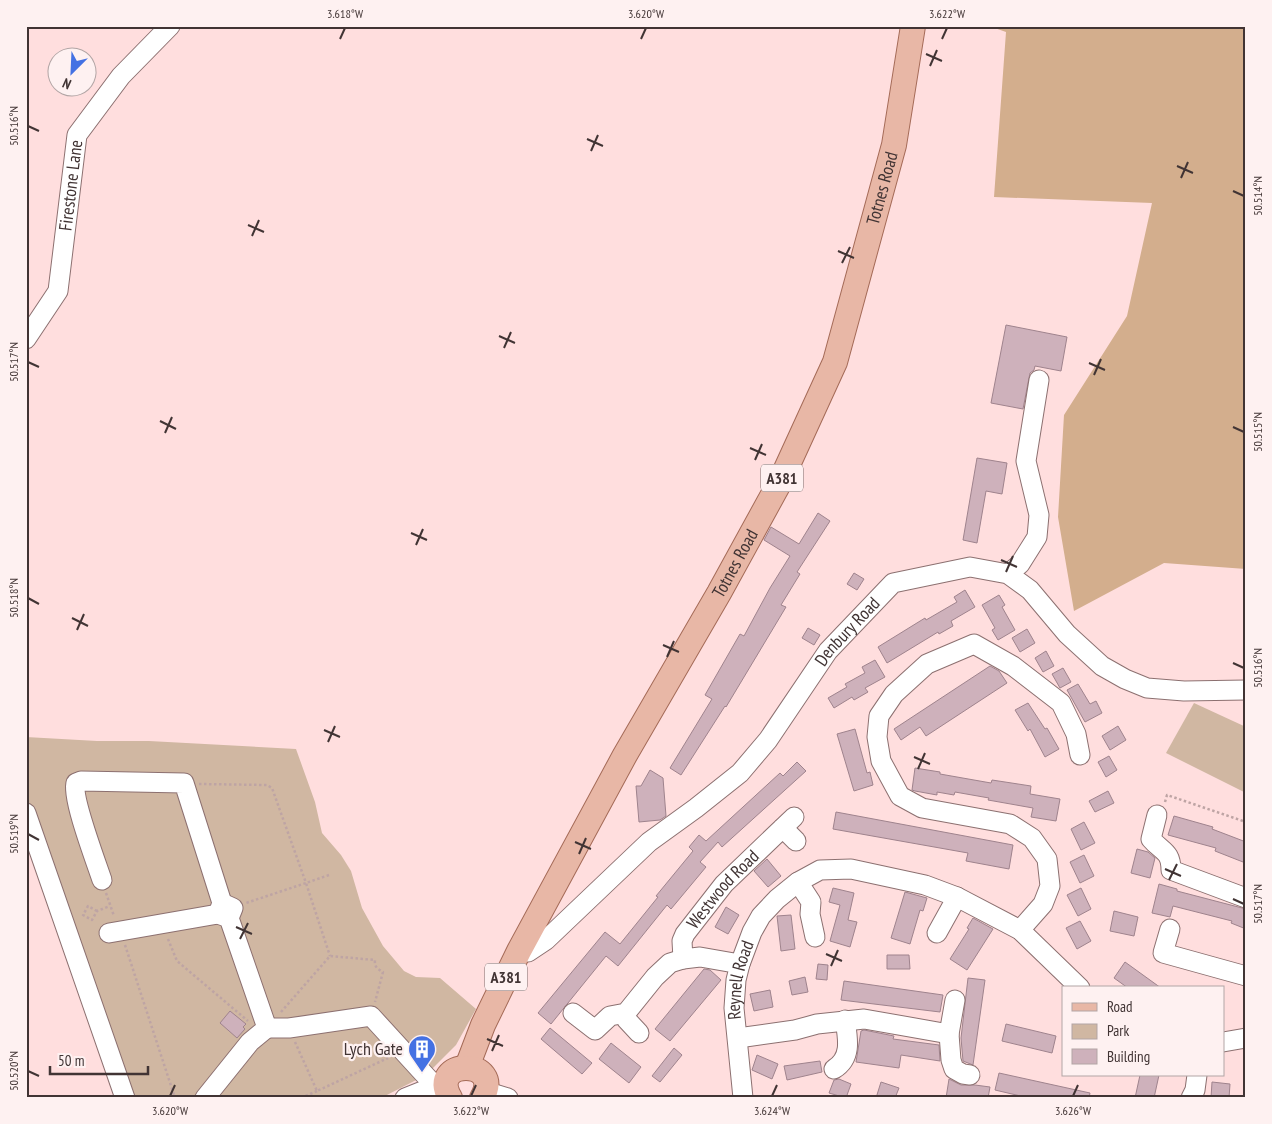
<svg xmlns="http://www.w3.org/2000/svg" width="1272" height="1124" viewBox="0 0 1272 1124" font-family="'PT Sans Narrow',sans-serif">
  <rect width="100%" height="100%" fill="#ffdede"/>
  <g fill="#d0b7a2">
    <polygon points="1194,703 1246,727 1246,793 1166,753"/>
    <polygon points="26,737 97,741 149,741 296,749 315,802 322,833 341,855 351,871 362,908 383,946 404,971 416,977 440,978 476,1009 456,1045 426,1075 381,1098 130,1098 26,804"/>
  </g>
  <polygon fill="#d3ae8d" points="989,26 1246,26 1246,569 1164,563 1074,611 1058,517 1064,415 1127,316 1152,203 994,197 1006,32"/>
  <g fill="#ceb1bb" stroke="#9f838d">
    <polygon points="1006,325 1067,337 1061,371 1035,366 1034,370 1030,373 1023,409 991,403"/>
    <polygon points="977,458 1007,463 1002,494 986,491 977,543 963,540"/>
    <polygon points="818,513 830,521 797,572 800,574 781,605 786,607 726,707 725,706 681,775 670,768 712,699 705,695 740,634 744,636 770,588 790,556 764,540 771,527 799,544"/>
    <polygon points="854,573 864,579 857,590 847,584"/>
    <polygon points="965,590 975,607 951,621 953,626 939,634 938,632 887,663 878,647 925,618 926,620 957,602 954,597"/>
    <polygon points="999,595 1005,605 1002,607 1015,630 998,640 992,630 995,628 982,605"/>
    <polygon points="808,628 820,635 814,645 802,638"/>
    <polygon points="1027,629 1035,643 1020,652 1012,638"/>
    <polygon points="1046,651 1054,666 1043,672 1035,658"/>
    <polygon points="875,660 885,677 865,688 868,692 854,700 852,697 834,708 828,698 847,687 845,684 865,673 862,667"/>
    <polygon points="990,666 999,671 1007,683 926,736 920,727 901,740 894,729"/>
    <polygon points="1063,668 1071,682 1060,688 1052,674"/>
    <polygon points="1078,684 1090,704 1096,701 1102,713 1085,722 1067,690"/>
    <polygon points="1028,703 1045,729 1047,728 1059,749 1045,757 1030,729 1028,731 1015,710"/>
    <polygon points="1118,726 1126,740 1110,750 1102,736"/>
    <polygon points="855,729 867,773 870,772 873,785 854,791 837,734"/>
    <polygon points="1109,756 1117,770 1106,777 1098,762"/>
    <polygon points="797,762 806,771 722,847 718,842 700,862 706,867 671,909 667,905 618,966 606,956 551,1024 538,1013 605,932 620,944 658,897 656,896 693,851 689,847 699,835 706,841 780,773 783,776"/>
    <polygon points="915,768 940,772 940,774 991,783 992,780 1031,786 1030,794 1060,799 1056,821 1031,817 1033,808 988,800 989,798 955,792 954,795 937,792 937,795 915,791 912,790"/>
    <polygon points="650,770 663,778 666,816 660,820 639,822 636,786 641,786"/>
    <polygon points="1108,791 1114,803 1095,812 1089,801"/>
    <polygon points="836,812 1013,845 1009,869 966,861 968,853 833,829"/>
    <polygon points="1174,816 1213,827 1212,829 1246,842 1246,855 1243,862 1215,851 1216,848 1168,835"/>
    <polygon points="1084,822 1095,843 1081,850 1071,829"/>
    <polygon points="1137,849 1148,852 1155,858 1150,878 1131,873"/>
    <polygon points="1084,855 1094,876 1080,883 1070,862"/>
    <polygon points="767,859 781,876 768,887 754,871"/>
    <polygon points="1159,884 1177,889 1177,891 1246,909 1246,929 1231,923 1232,921 1173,906 1170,917 1152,913"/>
    <polygon points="833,888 854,893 848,920 857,922 850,947 830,941 840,905 829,902"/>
    <polygon points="1081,888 1091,909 1078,916 1067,895"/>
    <polygon points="905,892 927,898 923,911 920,910 910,944 891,938"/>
    <polygon points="726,907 739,915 728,934 715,927"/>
    <polygon points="1114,911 1138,917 1134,936 1110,931"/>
    <polygon points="791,915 795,949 781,951 777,916"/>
    <polygon points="973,918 993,929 967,970 950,959 969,929 967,928"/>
    <polygon points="1080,921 1091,941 1077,949 1066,928"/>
    <polygon points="887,955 909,955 910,969 887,969"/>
    <polygon points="1125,962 1161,988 1128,988 1114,978"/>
    <polygon points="818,964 828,965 827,980 816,979"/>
    <polygon points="704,969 710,970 721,980 670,1041 655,1029"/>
    <polygon points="805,977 808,992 792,995 789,981"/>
    <polygon points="968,978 985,980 973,1065 963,1061 961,1038"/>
    <polygon points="844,981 943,995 940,1012 841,1000"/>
    <polygon points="770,990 773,1007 754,1011 750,994"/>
    <polygon points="230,1011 246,1024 243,1027 245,1029 237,1038 220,1023"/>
    <polygon points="1006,1024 1056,1036 1052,1053 1002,1041"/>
    <polygon points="550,1028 592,1063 582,1074 541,1039"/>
    <polygon points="864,1030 894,1036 893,1039 939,1045 940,1061 901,1055 899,1068 856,1062 861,1031"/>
    <polygon points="611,1043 641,1067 629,1083 599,1059"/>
    <polygon points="674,1048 682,1055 660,1082 652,1076"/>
    <polygon points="757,1055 778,1064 772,1079 752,1070"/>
    <polygon points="820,1061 822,1072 787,1080 784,1066"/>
    <polygon points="999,1073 1090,1093 1089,1098 1029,1098 995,1090"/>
    <polygon points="1140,1075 1159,1075 1154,1098 1135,1098"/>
    <polygon points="839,1079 851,1084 846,1098 829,1093 834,1080"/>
    <polygon points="949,1079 961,1085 975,1085 990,1087 988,1098 946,1098"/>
    <polygon points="881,1082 899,1088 895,1098 876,1098"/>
    <polygon points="1212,1082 1230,1084 1229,1098 1211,1098"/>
  </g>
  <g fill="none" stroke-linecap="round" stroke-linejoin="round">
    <g stroke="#8c7070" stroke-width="21">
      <g id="minor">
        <path id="s1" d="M26,339l32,-48 19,-156 44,-59 49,-50"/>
        <polyline points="1008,574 1020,564 1037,537 1039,515 1026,461 1039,380"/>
        <polyline points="26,813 125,1098"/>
        <path d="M1157,815l-6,24c11,13 20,12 20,31l75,28"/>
        <polyline points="783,828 796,841"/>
        <path d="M102,880c-6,-18 -31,-84 -26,-97l5,-2 103,2 38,120"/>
        <polyline points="798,882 811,902 810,914 815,937"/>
        <polyline points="1170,929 1163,953 1246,976"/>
        <polyline points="1020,930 1043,904 1050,886 1047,859 1032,838 1010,824 922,808 900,796 881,761 877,737 879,716 894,694 927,664 974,644 1013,666 1061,703 1076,734 1080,755"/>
        <polyline points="109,933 218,914"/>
        <polyline points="937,933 957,897"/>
        <path id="s2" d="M519,951l9,1 18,-12 103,-98 47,-34 44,-35 28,-33 60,-89 65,-68 77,-16 38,7 22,16 37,44 35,32 23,13 22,9 37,3 62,-1"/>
        <path id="s3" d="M740,964l-40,-7 -17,2 -1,-18 3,-7 39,-50 70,-67"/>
        <polyline points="573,1013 595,1030 610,1016 626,1013 655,977 670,963 683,959"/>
        <polyline points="626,1013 626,1019 639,1033"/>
        <polyline points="267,1028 289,1028 371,1016 435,1086"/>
        <polyline points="949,1034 951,1060 954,1069 963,1074 970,1075"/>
        <polyline points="738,1038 795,1030 817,1024 864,1019 949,1034 955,1000"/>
        <polyline points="1223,1042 1246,1038"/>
        <path d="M834,1069c18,-11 14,-30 11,-49"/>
        <polyline points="485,1091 508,1098"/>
        <polyline points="205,1098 250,1042 267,1028 229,918 233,908 222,903 218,914 229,918"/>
        <polyline points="405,1098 435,1086 445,1086"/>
        <path id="s4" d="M743,1098l-9,-90 2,-28 4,-16 12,-32 9,-16 16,-17 21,-17 22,-12 31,-1 74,16 32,12 63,33 60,58"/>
        <polyline points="1191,1098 1195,1090 1197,1075"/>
      </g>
    </g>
    <g stroke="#a46a57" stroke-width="26">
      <g id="major">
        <path id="s5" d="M467,1067l16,-42 36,-74 106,-196 94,-162 62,-113 54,-118 59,-217 19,-119"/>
        <path d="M450,1098c-23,-40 55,-40 32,0"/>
      </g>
    </g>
    <g stroke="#bea4a4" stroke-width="2.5" stroke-dasharray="2.5 2.5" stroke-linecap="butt">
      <polyline points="199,784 267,785 272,788 306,883 246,903"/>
      <polyline points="1165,802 1167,795 1246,822"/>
      <polyline points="329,875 306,883 330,956"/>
      <polyline points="106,893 114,916"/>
      <polyline points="97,911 88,906 83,915 92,920 97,911 110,906"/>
      <polyline points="168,939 177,961 248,1021"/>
      <polyline points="125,945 175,1098"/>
      <path d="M281,1012l49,-56 45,4c-1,7 3,9 8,12l-8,30"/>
      <polyline points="295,1042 317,1091 388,1058"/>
      <polyline points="301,1098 317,1091"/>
    </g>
    <use href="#minor" stroke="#fff" stroke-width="19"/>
    <use href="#major" stroke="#e8b7a6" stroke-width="24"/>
  </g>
  <path fill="none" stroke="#413434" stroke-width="2" d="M340,39l5,-11M641,39l5,-11M942,39l5,-11M926,54l16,7M930,66l7,-16M28,126l11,5M587,139l16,7M591,151l7,-16M1177,166l16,7M1181,178l7,-16M1233,191l11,5M248,225l16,7M252,236l7,-16M838,251l16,7M842,263l8,-16M499,336l16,7M504,348l7,-16M28,362l11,5M1089,363l16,7M1094,375l7,-16M160,421l16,8M1233,427l11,5M165,433l7,-16M750,448l16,7M755,460l7,-16M411,533l16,7M416,545l7,-16M1001,560l16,7M1006,572l7,-16M28,598l11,6M72,618l16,8M77,630l7,-16M663,645l16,7M667,657l7,-16M1233,663l11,5M324,730l16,7M328,742l7,-16M914,757l16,7M918,769l7,-16M28,834l11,6M575,842l16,7M579,854l7,-16M1165,869l16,7M1169,880l8,-16M1233,899l11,5M236,927l16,7M240,939l8,-16M826,954l16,7M831,966l7,-16M487,1039l16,7M492,1051l7,-16M28,1071l11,5M170,1096l5,-11M471,1096l5,-11M772,1096l5,-11M1073,1096l5,-11"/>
  <defs>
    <g id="building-pin" transform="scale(1.4375)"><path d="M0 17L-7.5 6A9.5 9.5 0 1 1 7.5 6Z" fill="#4471e3" stroke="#fef1f1"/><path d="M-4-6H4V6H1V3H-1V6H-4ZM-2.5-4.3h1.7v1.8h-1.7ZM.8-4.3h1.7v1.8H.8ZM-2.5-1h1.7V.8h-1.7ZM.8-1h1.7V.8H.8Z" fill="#fff"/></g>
  </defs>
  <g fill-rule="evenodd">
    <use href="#building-pin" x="422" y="1049"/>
  </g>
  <g text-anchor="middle" stroke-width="4.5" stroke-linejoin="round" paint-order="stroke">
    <g fill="#fef1f1" stroke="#7a6d6d" stroke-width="1">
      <rect x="761" y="464.5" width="42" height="27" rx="4"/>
      <rect x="485" y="963.5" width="42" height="27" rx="4"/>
    </g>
    <g font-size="16" font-weight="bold" fill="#413434">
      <text x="782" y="484">A381</text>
      <text x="506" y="983">A381</text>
    </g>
    <g font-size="18" fill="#413434" stroke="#fef1f1">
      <text dy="6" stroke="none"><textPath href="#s1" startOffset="164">Firestone Lane</textPath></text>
      <text dy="6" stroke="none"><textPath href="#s5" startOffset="976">Totnes Road</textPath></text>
      <text dy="6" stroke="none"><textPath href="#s5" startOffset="571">Totnes Road</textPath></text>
      <text dy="6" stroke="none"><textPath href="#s2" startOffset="465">Denbury Road</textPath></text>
      <text dy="6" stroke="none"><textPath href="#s3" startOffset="142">Westwood Road</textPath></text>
      <text dy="6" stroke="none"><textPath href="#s4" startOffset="119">Reynell Road</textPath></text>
    </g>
    <g font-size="18" fill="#413434" stroke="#fef1f1" text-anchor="end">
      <text x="403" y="1055">Lych Gate</text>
    </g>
  </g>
  <rect width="1272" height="1124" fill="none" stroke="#fef1f1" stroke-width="55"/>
  <rect x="1062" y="986" width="162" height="90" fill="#fef1f1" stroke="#b2a5a5"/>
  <rect x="1072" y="1003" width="25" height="8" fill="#e8b7a6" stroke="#b2a5a5"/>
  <text x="1107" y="1012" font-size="15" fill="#413434">Road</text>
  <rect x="1072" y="1024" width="25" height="15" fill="#d0b7a2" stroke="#b2a5a5"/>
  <text x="1107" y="1036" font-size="15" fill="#413434">Park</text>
  <rect x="1072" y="1049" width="25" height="15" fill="#ceb1bb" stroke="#b2a5a5"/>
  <text x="1107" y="1062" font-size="15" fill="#413434">Building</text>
  <g transform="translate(72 72) rotate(204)"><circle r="24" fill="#fef1f1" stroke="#b2a5a5"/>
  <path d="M0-4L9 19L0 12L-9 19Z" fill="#4471e3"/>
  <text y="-8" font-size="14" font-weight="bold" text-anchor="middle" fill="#413434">N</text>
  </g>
  <path d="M50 1066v8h98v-8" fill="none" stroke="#413434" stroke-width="2.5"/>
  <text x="58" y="1066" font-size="15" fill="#413434" stroke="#fef1f1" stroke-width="4" paint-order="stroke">50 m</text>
  <rect x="28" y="28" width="1216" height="1068" fill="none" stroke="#413434" stroke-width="2"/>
  <g font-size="12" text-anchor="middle" fill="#413434">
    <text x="345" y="18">3.618°W</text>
    <text x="646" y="18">3.620°W</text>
    <text x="947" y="18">3.622°W</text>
    <text transform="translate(14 126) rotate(-90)" y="4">50.516°N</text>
    <text transform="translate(1258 196) rotate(-90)" y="4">50.514°N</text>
    <text transform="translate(14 362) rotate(-90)" y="4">50.517°N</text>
    <text transform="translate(1258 432) rotate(-90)" y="4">50.515°N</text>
    <text transform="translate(14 598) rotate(-90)" y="4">50.518°N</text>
    <text transform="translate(1258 668) rotate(-90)" y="4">50.516°N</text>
    <text transform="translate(14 834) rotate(-90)" y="4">50.519°N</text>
    <text transform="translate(1258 904) rotate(-90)" y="4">50.517°N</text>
    <text transform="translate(14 1071) rotate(-90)" y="4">50.520°N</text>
    <text x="170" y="1115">3.620°W</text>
    <text x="471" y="1115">3.622°W</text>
    <text x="772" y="1115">3.624°W</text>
    <text x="1073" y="1115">3.626°W</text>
  </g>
</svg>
